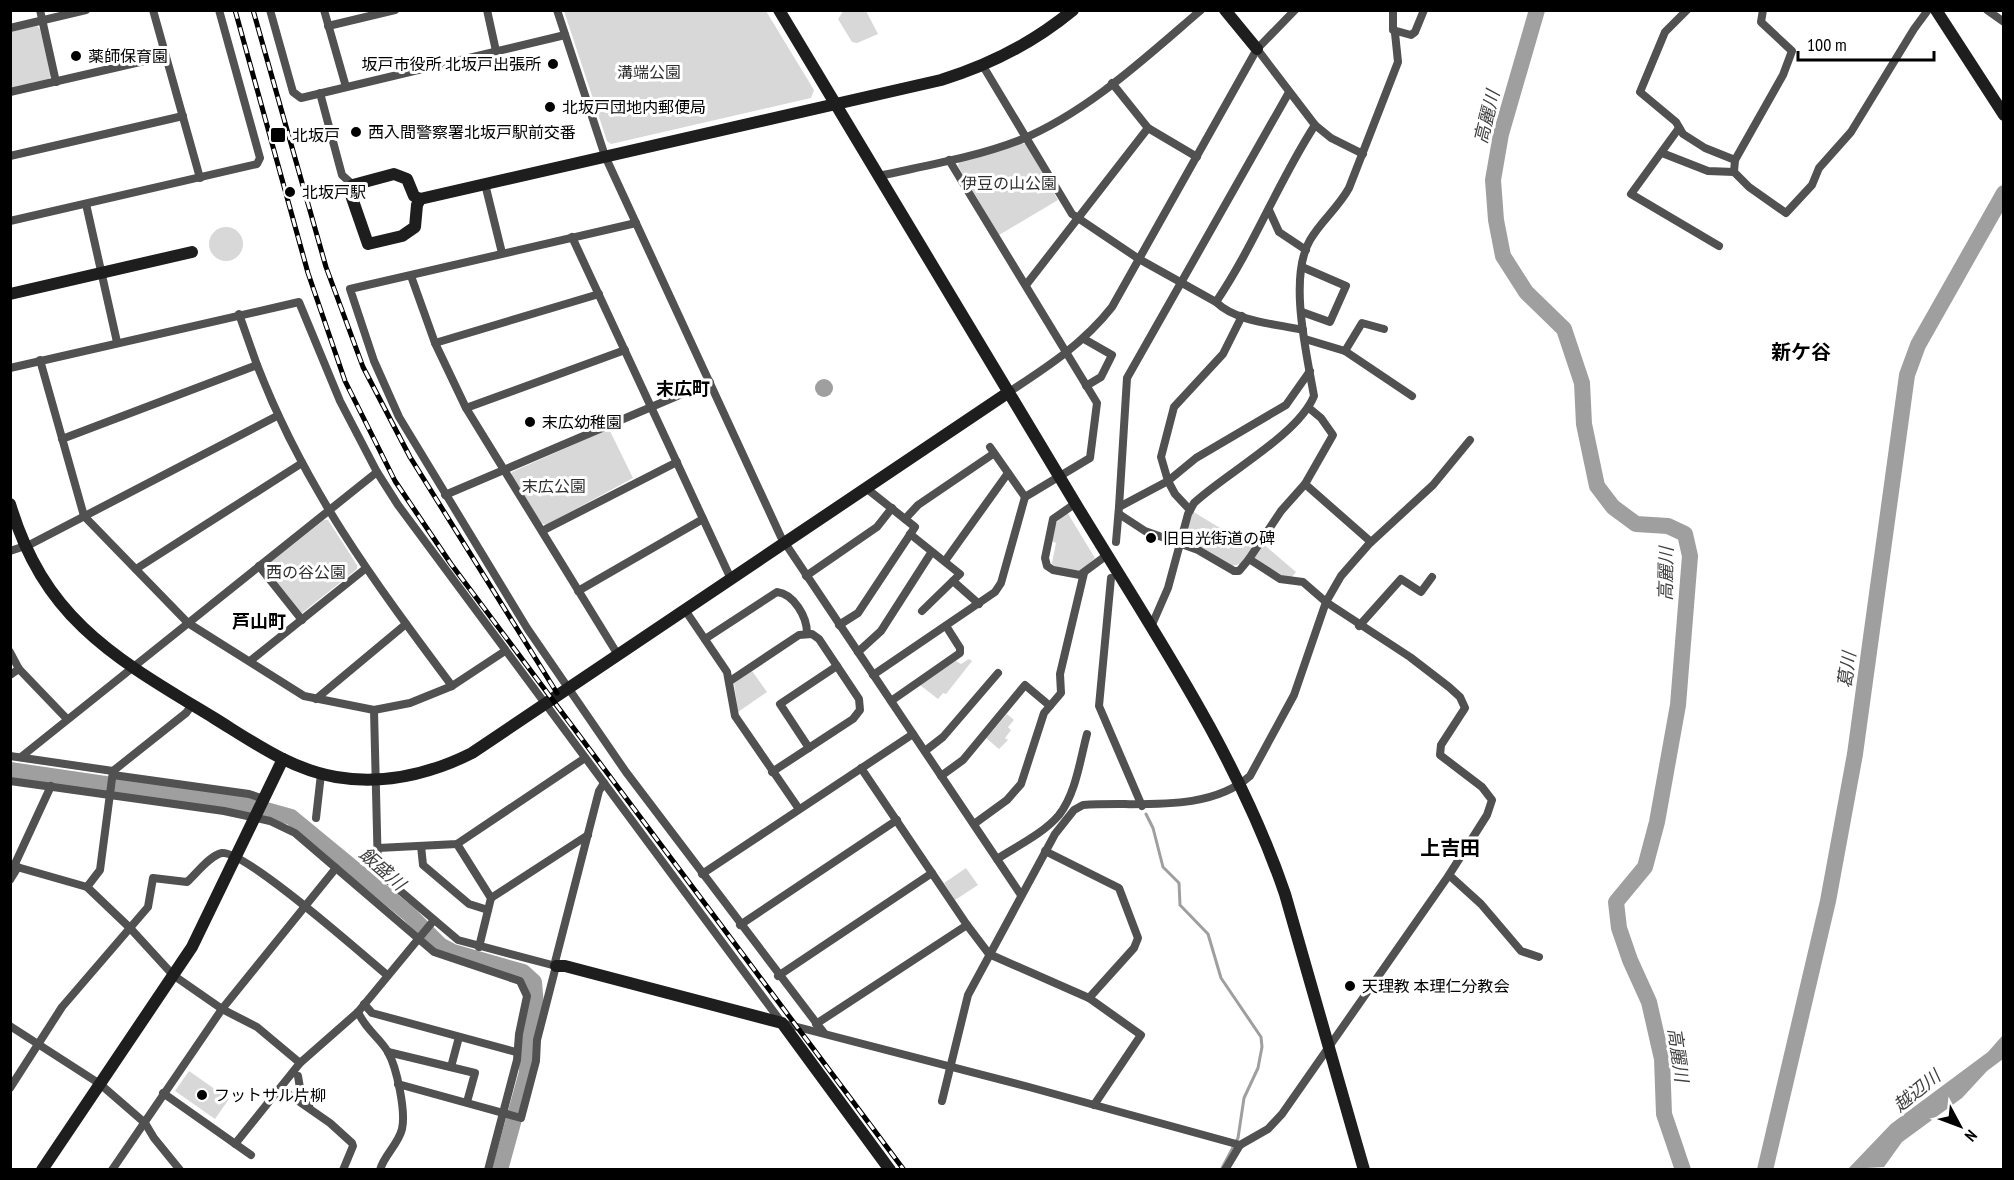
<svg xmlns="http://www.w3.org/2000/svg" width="2014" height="1180" viewBox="0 0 2014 1180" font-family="'PT Sans Narrow','Noto Sans JP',sans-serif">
  <rect width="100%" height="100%" fill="#fff"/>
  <g fill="#d8d8d8">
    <polygon points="844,10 866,11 878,34 857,43 852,42 838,19"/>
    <polygon points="564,11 766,11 814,90 811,98 611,144 607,141"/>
    <polygon points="37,26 40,29 51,76 49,79 11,88 10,32"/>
    <polygon points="1020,143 1026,144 1058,200 999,235 958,166 959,162"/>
    <circle cx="226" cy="244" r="17"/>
    <polygon points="609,429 633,478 546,525 541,523 511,475 512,472"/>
    <polygon points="1192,511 1253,548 1240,564 1231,566 1199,547 1203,540 1187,531"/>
    <polygon points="1067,512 1095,558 1081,571 1055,568 1052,563 1056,543 1052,541 1056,523"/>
    <polygon points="324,520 328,520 357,565 357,569 302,613 298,612 265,571 265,566"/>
    <polygon points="1261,542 1296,572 1291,578 1283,577 1252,557"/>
    <polygon points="969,659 972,661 946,694 943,693 938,699 920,685 956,661 961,664"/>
    <polygon points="752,671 767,692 738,712 734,683"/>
    <polygon points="1007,714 1014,720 1008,727 1011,730 1005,738 1008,740 999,749 986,738"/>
    <polygon points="966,868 978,885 955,900 944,883"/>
    <polygon points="189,1071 229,1099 215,1119 175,1091"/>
  </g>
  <g fill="#9f9f9f">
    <circle cx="824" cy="388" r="9"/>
    <polygon points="2003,1035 2003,1059 1987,1071 1962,1098 1902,1142 1884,1167 1848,1169 1891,1124 1988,1052"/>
  </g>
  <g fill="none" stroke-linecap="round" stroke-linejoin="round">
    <polyline stroke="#9f9f9f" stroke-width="3" points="1146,814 1153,828 1163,867 1179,883 1180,905 1208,934 1221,978 1261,1037 1262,1047 1258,1068 1244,1098 1238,1138 1221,1170"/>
    <g stroke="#9f9f9f" stroke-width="16">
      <polyline points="1537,10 1501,134 1493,180 1496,220 1503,256 1526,292 1564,329 1582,383 1584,424 1597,486 1613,507 1636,524 1668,526 1685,534 1690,556 1678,705 1657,822 1645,867 1616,902 1619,928 1630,960 1649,1002 1662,1059 1664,1114 1683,1170"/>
      <polyline points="10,770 248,805 291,817 409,914 440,945 453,952 523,972 534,982 536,1006 528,1033 527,1072 500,1170"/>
      <polyline points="1765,1170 1828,901 1855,754 1907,375 1918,345 2004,193"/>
    </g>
    <g stroke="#515151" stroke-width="8">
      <polyline points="40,10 56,82"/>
      <polyline points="153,10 200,178"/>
      <polyline points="270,10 293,92 301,98 565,35"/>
      <polyline points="324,10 346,87"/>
      <polyline points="487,10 496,51"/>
      <polyline points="557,10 605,156 781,537 1021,895"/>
      <polyline points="1393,10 1393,30 1411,35 1415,32 1424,10"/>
      <polyline points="1687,10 1665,32 1640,92 1676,122 1683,134 1705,148 1735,160"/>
      <polyline points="1763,10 1761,22 1792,51 1783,75 1735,160 1734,172 1749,187 1786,213 1812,185 1819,168 1851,132 1914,29 1928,10"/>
      <polyline points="1987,10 2004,22"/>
      <polyline points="328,26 395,10"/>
      <polyline points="10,28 86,10"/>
      <path d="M983,66l89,148 67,45 77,43c20,20 61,22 87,28"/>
      <polyline points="1112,83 1148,128 1197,157"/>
      <polyline points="10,92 166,56"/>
      <polyline points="320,93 342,175 353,185"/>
      <polyline points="1315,125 1331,138 1363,154"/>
      <polyline points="1679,128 1631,194 1719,246"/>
      <polyline points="1662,153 1708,171 1734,172"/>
      <polyline points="10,156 183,116"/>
      <polyline points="949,160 1097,403 1090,458 1025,497"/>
      <path d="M879,176c45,-10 98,-19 141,-36 68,-28 126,-83 181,-130"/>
      <polyline points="485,184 502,253"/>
      <polyline points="86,204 117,342"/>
      <polyline points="1269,210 1279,232 1306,250"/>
      <polyline points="10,221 257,164 260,158 219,10"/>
      <polyline points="636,223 350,289 374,361 399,417 527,628 626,772 824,1033"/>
      <polyline points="572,237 731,579"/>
      <polyline points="1302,267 1346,286 1330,322 1302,312"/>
      <polyline points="411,276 435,343 466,408 618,655"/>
      <polyline points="1026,285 1148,128"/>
      <path d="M1216,302c38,-56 62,-120 99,-177l-58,-76"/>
      <polyline points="239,314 257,365"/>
      <polyline points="1084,339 1112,355 1101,377 1086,386"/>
      <polyline points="1305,339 1345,351 1362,323 1384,329"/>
      <polyline points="435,343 599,294"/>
      <polyline points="1345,351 1412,396"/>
      <polyline points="40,360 84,516 188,623 304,696 374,710 410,703 452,686 505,651"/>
      <polyline points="10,368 299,302 340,401 377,472 398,505 782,1023 1029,1087 1240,1145"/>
      <path d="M1009,392c38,-25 74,-48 103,-85l145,-258 38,-39"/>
      <polyline points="466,408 625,350"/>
      <path d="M62,439l195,-74c48,124 116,215 195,321"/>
      <polyline points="1305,484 1333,435 1321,418 1309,408"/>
      <polyline points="445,495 710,382"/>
      <polyline points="1076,503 1053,519 1045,558 1047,566 1053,570 1080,575 1107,555"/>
      <polyline points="1119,507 1127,378 1288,94"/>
      <polyline points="1190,510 1175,494 1168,481 1196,458 1286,405 1310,371"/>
      <polyline points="1119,514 1145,531 1198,550 1234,571 1239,571 1249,559 1280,579 1303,582 1326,602 1410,657 1449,687 1460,697 1465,708 1441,745 1440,755 1482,787 1492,800 1487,815 1449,875 1282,1114 1268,1129 1240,1145 1225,1170"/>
      <polyline points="905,519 918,505 993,454"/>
      <polyline points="542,531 677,462"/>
      <polyline points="910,534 960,574 922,611"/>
      <polyline points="1116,542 1119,507 1168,481 1161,457 1174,407 1223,354 1242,316"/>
      <polyline points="10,551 31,544 277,416"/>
      <polyline points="1249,559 1281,511 1305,484 1371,542"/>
      <polyline points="945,561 1008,473"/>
      <polyline points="259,566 302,620"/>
      <polyline points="136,569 302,463"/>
      <polyline points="806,576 877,527 892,508"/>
      <polyline points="1111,578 1099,706 1142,806"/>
      <polyline points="953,581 979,604"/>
      <polyline points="578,591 703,519"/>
      <polyline points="685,610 727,672 735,716 799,809"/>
      <polyline points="839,625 858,613 915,527 866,488"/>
      <polyline points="1359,626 1401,579 1421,592 1432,577"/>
      <path d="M1151,627l17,-39 20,-74 6,-11c32,-30 104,-68 120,-107 -7,-41 -26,-118 -4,-156 11,-19 28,-32 39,-52l49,-126 -3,-29"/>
      <path d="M705,639l72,-47c17,2 30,25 30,41"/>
      <polyline points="10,652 19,669 67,719"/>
      <polyline points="858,652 881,631 931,553"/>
      <polyline points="250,661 365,569"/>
      <polyline points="10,675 19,669"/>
      <polyline points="873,675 995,592 1001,583 1025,497 990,447"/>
      <polyline points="730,681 799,635 812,634 819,639 859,699 860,710 853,719 772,772"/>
      <polyline points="316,699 406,624"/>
      <polyline points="891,701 960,653 960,648 946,626"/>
      <polyline points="374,710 378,872 458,940 556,966 537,1040 536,1061 521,1118 398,1084"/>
      <polyline points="809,748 780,704 837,666"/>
      <polyline points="925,751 943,737 998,673"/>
      <polyline points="10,756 113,771"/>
      <polyline points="21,757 377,472"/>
      <polyline points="861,768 967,925 989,954 1089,998 1141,1035 1094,1105"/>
      <polyline points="113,775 249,794 264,799"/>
      <polyline points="941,776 963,760 1025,685 1050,706"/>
      <polyline points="10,781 224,811 270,821 295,833 434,952 520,981 527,996 519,1034 517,1060 488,1170"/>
      <polyline points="316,818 321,774"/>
      <polyline points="974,824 1007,800 1021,784 1044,713 1061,693 1060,674 1084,573"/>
      <polyline points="457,844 491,898 479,947"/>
      <polyline points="421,846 423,865 469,904 488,910"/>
      <polyline points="378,848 457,844 585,758"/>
      <polyline points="1045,851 1119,888 1138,938 1134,948 1089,998"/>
      <path d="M997,859c20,-13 47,-26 62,-44 17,-22 21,-55 28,-81"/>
      <polyline points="10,865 87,887 130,928 173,975 222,1009 257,1027 300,1063 358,1012 434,920"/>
      <polyline points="14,866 51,786"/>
      <polyline points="702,874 913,734"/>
      <polyline points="1449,875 1481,904 1521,951 1539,957"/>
      <polyline points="10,880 18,867"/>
      <polyline points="87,887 100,870 113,771 186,713 192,705"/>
      <polyline points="491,898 588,835"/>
      <polyline points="740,925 897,820"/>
      <polyline points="554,966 599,791 604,783"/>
      <polyline points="778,976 932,873"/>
      <polyline points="364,1004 372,1013 516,1052"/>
      <path d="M358,1012c8,18 21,25 30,40 9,16 18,60 14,77 -4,16 -18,26 -22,41"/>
      <polyline points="816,1024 967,925"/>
      <polyline points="10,1026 100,1084 145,1123 154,1138 180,1170"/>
      <polyline points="388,1052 475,1073 467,1102"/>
      <polyline points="451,1067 459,1037"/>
      <polyline points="298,1076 301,1094 309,1106"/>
      <path d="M10,1088l52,-81 86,-100 5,-29 34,4c9,-8 23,-27 35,-29 23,-3 141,102 165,122"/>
      <polyline points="281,1089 330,1123 352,1143 353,1146 343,1170"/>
      <polyline points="163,1093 251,1155"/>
      <path d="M942,1101l26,-106 87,-161 19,-24 9,-5c52,-4 124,9 167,-29l44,-81 32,-93 15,-26 28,-32 64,-59 37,-45"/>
      <polyline points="235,1144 300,1063"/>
      <polyline points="112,1170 222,1009 336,868"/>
    </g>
    <g stroke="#1e1e1e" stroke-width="12">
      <path d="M779,10c100,167 201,334 301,501 75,123 158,245 205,383l79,276"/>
      <polyline points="1225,10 1257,49"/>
      <polyline points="1936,10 2004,115"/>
      <polygon points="394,174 407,179 414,196 420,199 417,205 415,227 402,236 368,244 351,195 353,185"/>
      <path d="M420,199l521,-119c49,-15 92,-37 132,-70"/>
      <polyline points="10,294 192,252"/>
      <path d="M10,504c35,117 107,155 204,214 39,24 76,51 122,59 48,8 94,-3 136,-24l537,-361"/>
      <polyline points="556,966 565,966 782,1023 890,1170"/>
      <polyline points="42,1170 192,947 283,759"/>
    </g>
    <g stroke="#000" stroke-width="5">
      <g id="rail">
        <polyline points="235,10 308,273 345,381 395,481 451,564 904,1170"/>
        <polyline points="253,10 326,267 363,367 410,457 557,693"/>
      </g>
    </g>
    <use href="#rail" stroke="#fff" stroke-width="3" stroke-dasharray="9" stroke-linecap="butt"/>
  </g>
  <g fill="#000" stroke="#fff" stroke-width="2">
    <circle cx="76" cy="56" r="6"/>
    <circle cx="553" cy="64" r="6"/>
    <circle cx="550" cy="107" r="6"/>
    <circle cx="356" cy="132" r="6"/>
    <rect x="270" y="127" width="16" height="16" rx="3"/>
    <circle cx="290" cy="192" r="6"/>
    <circle cx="530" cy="422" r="6"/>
    <circle cx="1151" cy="538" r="6"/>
    <circle cx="1350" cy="986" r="6"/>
    <circle cx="202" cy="1095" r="6"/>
  </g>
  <g text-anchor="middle" stroke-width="6" stroke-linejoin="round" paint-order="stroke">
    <g font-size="16" fill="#000" stroke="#fff" text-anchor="start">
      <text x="88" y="62">薬師保育園</text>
      <text x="541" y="70" text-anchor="end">坂戸市役所 北坂戸出張所</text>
      <text x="562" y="113">北坂戸団地内郵便局</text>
      <text x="368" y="138">西入間警察署北坂戸駅前交番</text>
      <text x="292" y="141">北坂戸</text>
      <text x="302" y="198">北坂戸駅</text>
      <text x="542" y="428">末広幼稚園</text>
      <text x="1163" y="544">旧日光街道の碑</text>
      <text x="1362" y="992">天理教 本理仁分教会</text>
      <text x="214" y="1101">フットサル片柳</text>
    </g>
    <g font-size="16" fill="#2f2f2f" stroke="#fff">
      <text x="649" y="78">溝端公園</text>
      <text x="1009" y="189">伊豆の山公園</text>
      <text x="554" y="492">末広公園</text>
      <text x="306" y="578">西の谷公園</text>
    </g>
    <g font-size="18" font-style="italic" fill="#404040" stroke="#fff">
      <text transform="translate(1487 117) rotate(-76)" y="6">高麗川</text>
      <text transform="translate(1666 574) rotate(-89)" y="6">高麗川</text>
      <text transform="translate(1847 670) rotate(-82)" y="6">葛川</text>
      <text transform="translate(382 869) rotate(41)" y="6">飯盛川</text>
      <text transform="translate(1678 1055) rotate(82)" y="6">高麗川</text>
      <text transform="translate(1917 1091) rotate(-39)" y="6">越辺川</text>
    </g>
    <g font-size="18" font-weight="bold" fill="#000" stroke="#fff">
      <text x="683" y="395">末広町</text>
      <text x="259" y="628">芦山町</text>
    </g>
    <g font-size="20" font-weight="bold" fill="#000" stroke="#fff">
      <text x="1801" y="359">新ケ谷</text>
      <text x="1450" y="855">上吉田</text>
    </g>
  </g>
  <rect width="2014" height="1180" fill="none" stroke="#000000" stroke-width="24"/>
  <g transform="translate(1960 1126) rotate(131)" stroke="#ffffff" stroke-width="4.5" paint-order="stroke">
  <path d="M0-4.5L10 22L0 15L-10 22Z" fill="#000000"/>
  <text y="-9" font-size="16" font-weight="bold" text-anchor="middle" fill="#000000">N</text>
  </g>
  <path d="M1798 51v9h136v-9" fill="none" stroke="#000000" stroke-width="3"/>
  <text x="1807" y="51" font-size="18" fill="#000000" stroke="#ffffff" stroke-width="4.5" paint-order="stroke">100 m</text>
</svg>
